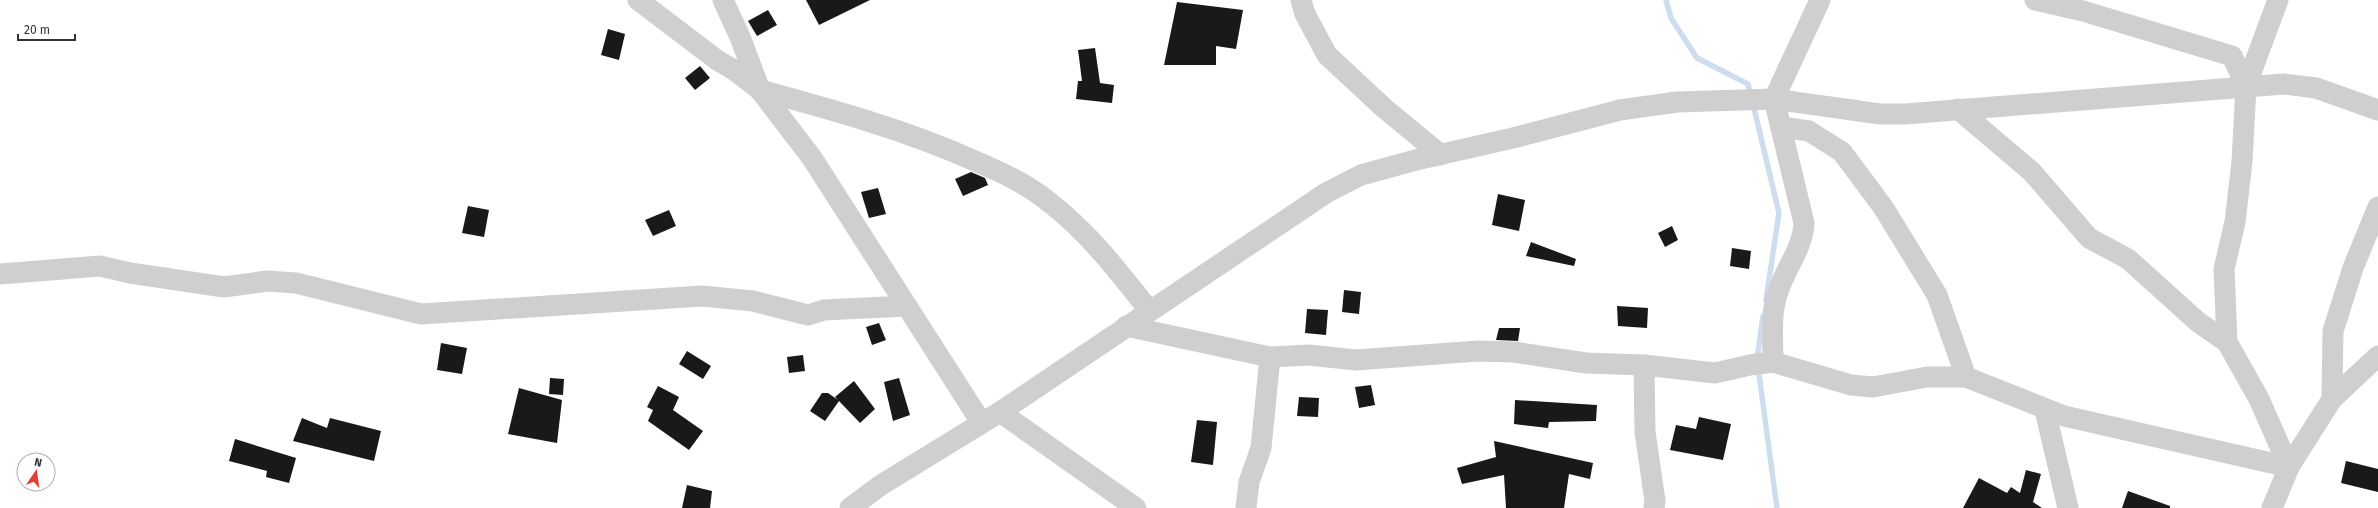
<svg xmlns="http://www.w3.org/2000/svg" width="2378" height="508" viewBox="0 0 2378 508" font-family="'Fira Sans',sans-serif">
  <rect width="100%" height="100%" fill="#fff"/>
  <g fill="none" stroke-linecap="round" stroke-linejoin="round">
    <g stroke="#cddded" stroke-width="5.5">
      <polyline points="1666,0 1671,18 1697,58 1748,84 1751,96"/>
      <polyline points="1753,104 1779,213 1766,300"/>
      <polyline points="1763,316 1757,359 1777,508"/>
    </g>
  </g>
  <g fill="#191919">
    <polygon points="806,0 870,0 819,25"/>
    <polygon points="1177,2 1243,10 1236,49 1216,46 1216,65 1164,65"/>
    <polygon points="768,10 777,25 757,36 748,21"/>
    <polygon points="608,29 625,34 619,60 601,55"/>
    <polygon points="1095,48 1100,83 1114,85 1112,103 1076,99 1078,81 1082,81 1078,50"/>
    <polygon points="700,66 710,78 695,90 685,78"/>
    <polygon points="971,172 985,178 988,185 963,196 955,179"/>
    <polygon points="878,188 886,214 869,218 861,192"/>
    <polygon points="1498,194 1525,200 1519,231 1492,225"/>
    <polygon points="468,206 489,210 484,237 462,233"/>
    <polygon points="669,210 676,226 653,236 645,220"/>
    <polygon points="1672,226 1678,240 1665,247 1658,233"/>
    <polygon points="1531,242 1576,259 1574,266 1526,256"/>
    <polygon points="1732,248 1751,251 1749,269 1730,266"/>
    <polygon points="1344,290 1361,292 1359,314 1342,312"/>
    <polygon points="1617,306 1648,308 1647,328 1618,326"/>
    <polygon points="1307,309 1328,310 1326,335 1305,333"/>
    <polygon points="879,323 886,340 872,345 866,327"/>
    <polygon points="1499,328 1520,328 1518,341 1496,340"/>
    <polygon points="441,343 467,348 462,374 437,370"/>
    <polygon points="687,351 711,366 703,379 679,364"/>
    <polygon points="803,355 805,371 789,373 787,357"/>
    <polygon points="550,378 564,379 563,395 549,394"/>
    <polygon points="899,378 910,415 893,421 884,382"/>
    <polygon points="854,381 875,409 860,423 839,401 825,421 810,411 822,393 828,393 838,400 835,397"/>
    <polygon points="1371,385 1375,405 1359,408 1355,387"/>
    <polygon points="658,386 679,397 673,410 703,431 689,450 648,421 653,410 647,407"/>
    <polygon points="519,388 562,400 557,443 508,434"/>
    <polygon points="1299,397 1319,398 1318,417 1297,416"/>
    <polygon points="1515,400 1597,405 1596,421 1549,422 1548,428 1514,424"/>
    <polygon points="1699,417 1731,424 1723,460 1670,450 1676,425 1696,429"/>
    <polygon points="302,418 327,428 330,418 381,431 374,461 293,441"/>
    <polygon points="1197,420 1217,422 1213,465 1191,462"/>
    <polygon points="235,439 296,458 289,483 266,477 267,471 229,461"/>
    <polygon points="1494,441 1593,463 1590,479 1569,474 1564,508 1506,508 1504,475 1462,484 1457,468 1496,457"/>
    <polygon points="2346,461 2378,469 2378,492 2341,483"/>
    <polygon points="2026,470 2041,474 2033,502 2042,508 1963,508 1979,478 2007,493 2011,487 2020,493"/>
    <polygon points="687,485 712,491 710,508 682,508"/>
    <polygon points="2128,491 2170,506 2170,508 2122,508"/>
  </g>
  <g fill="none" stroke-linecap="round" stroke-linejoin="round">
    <g stroke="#cfcfcf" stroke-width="21">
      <polyline points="638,0 717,60 734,70 760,90 812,158 981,422"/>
      <polyline points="723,0 740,37 760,90"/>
      <polyline points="1301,0 1305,14 1327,55 1384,108 1441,155"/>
      <polyline points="2035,0 2083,11 2232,56 2246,86"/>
      <path d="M760,90c73,20 146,40 215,71 26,11 52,23 74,41 41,32 68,68 100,108"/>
      <polyline points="1781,127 1809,131 1842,152 1883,207 1937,295 1966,377"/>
      <polyline points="0,274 100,266 130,273 224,287 267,281 296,283 421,314 702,296 753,301 808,315 824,310 907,306"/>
      <polyline points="1126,326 1270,357 1309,355 1356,360 1478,351 1513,352 1586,363 1644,365 1715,373 1750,365 1773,362 1851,385 1873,387 1927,377 1966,377 2064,416 2289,467 2259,399 2227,342 2198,322 2128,259 2089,238 2032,172 1958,109"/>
      <polyline points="2227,342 2224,269 2235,222 2242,162 2246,86 2278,0"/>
      <path d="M1773,362c0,-23 -3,-49 5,-70 7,-23 25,-44 26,-69l-30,-124 46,-99"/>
      <polyline points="1644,365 1645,432 1655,501 1654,508"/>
      <polyline points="2332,399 2333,331 2353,268 2378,207"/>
      <polyline points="2045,410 2068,508"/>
      <polyline points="1000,412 1136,508"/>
      <polyline points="850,508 881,485 1000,412 1326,193 1361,175 1416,160 1513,138 1620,110 1677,102 1774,99 1880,114 1905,114 2284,84 2316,88 2378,110"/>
      <polyline points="1246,508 1249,482 1261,448 1270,357"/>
      <polyline points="2272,508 2289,467 2332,399 2378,356"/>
    </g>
  </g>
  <g transform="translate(36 472) rotate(13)"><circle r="19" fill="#ffffff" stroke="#adadad"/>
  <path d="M0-3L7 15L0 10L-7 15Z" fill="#e53e37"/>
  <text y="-6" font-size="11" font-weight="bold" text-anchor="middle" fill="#323232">N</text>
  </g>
  <path d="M18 34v6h57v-6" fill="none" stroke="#323232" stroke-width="2"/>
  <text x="24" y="34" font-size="12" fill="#323232" stroke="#ffffff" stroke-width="3" paint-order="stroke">20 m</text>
</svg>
